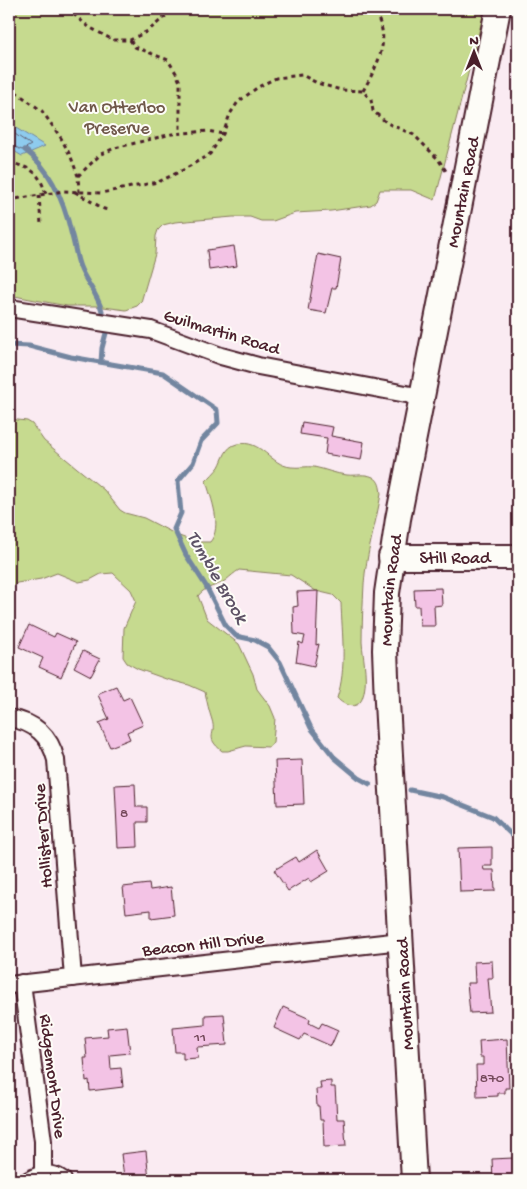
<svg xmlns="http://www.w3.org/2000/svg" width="527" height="1189" viewBox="0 0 527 1189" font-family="'Gochi Hand',sans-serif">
  <rect width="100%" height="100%" fill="#faebf2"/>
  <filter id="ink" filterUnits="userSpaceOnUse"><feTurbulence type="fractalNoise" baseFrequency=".02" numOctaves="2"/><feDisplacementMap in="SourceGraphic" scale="10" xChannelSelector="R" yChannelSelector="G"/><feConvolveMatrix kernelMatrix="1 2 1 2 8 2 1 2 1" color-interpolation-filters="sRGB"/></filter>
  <g filter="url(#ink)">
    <g fill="#c6da8f" stroke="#887c5d">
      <polygon points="9,9 485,9 435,200 411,190 380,190 376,201 371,205 331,211 295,213 273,221 261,221 250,217 233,217 175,222 163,225 158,230 156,236 155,254 141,302 137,306 126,310 96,306 67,306 9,295"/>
      <path d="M9,419l18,2 5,3 12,17 60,49 16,20 5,3 19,5 35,18 17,6h14c13,-15 1,-44 -4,-61 4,-4 9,-9 13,-14 5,-9 6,-20 18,-23 25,-5 33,21 54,23 8,1 16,-1 23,0 11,2 21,7 33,8 10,1 17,-2 26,2 7,4 7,10 8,17 -5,29 -15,61 -17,90 -1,19 -2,39 -2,58 1,17 7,40 0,57 -5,11 -18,7 -25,-1 10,-29 5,-64 4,-95l-8,-8 -17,-4 -25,-16 -52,-5c-5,3 -8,6 -13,10 -9,7 -21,6 -28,16l9,23 32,25 14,30 4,15 13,17 5,12 -2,24 -4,5 -23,-1 -18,5h-6c-18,-15 -5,-15 -10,-31 -3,-9 -5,-18 -7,-28l-16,-7 -23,-6 -28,-10 -11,-6 -4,-6 1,-29 12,-27 -5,-11 -18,-17 -12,1 -11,6 -11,2 -22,-9 -16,6 -24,4 -4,3 -4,20z"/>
    </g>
    <polygon fill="#8ecbee" stroke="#7386a0" points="9,123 11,125 45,146 22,156 9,148"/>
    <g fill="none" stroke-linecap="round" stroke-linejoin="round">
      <polyline stroke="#656479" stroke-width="1" points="9,130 31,145 22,150 9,144"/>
      <g stroke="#7386a0" stroke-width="5">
        <path d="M25,150c26,19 40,55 47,86 3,10 4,21 8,31 6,16 17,25 22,44"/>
        <polyline points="9,345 29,346 71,357 163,373 217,410 218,423 201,441 193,463 178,481 181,513 174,529 186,555 206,586 226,626 236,636 255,640 268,647 280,662 311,728 334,757 359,778 370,784"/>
        <polyline points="101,362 102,348 106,333"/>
        <polyline points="410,790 443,797 493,817 518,841"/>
      </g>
    </g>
    <g fill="#f3c3e5" stroke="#4a1f2b">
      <polygon points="234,246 237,266 209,270 207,250"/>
      <polygon points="318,254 341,259 336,288 332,288 326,313 308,310"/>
      <polygon points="302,422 333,427 331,436 364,442 361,460 325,454 327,438 300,434"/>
      <polygon points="441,588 442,605 434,606 435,626 420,626 419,606 415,606 414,589"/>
      <polygon points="318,591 316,645 319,644 314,666 296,662 299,642 303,644 305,636 294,634 293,607 298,606 297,592"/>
      <polygon points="29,625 54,637 56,633 76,642 61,677 39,667 43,658 19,647"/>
      <polygon points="83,651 100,659 91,676 74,667"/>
      <polygon points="116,686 123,700 130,697 143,725 127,732 130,739 110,747 99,723 109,719 98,695 99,693"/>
      <polygon points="302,760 304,804 277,805 275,761"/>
      <polygon points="9,772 11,772 10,831 9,831"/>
      <polygon points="135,784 136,807 147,807 147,822 137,822 138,847 118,848 115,785"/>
      <polygon points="492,847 492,866 483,866 484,870 494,870 495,891 460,892 458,848"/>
      <polygon points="317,850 329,871 311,882 309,878 288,891 274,870 296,857 299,862"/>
      <polygon points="149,884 150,890 171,887 174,915 151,918 151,910 126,913 123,887"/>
      <polygon points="492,961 493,978 488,978 491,1012 470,1013 467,983 475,983 474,962"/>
      <polygon points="283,1007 310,1019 309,1023 319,1028 322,1023 338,1030 331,1046 304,1034 300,1040 274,1028"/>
      <polygon points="224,1014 227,1045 197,1047 198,1058 183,1059 183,1052 175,1052 173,1028 205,1025 205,1015"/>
      <polygon points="127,1026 130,1053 110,1055 111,1069 121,1068 123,1087 90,1091 89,1080 86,1081 84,1058 87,1058 85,1038 108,1036 107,1028"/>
      <polygon points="507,1039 509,1088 505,1088 505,1093 498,1093 498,1096 477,1097 476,1065 483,1065 483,1057 480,1057 479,1041"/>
      <polygon points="331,1081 331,1087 335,1087 337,1119 344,1119 346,1146 324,1147 323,1120 320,1120 319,1106 317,1106 316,1089 321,1089 320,1082"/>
      <polygon points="146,1151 149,1180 130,1180 129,1176 124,1177 121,1154"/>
      <polygon points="513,1158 513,1160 518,1160 518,1180 493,1180 492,1159"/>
      <polygon points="340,1175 341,1180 322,1180 322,1176"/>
    </g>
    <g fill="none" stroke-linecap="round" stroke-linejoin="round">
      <g stroke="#4a1f2b" stroke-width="20">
        <g id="street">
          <polyline points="9,308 151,330 221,356 258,366 422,397"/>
          <path d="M9,718c25,4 41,17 47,42l17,218"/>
          <polyline points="22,983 43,1141 43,1174"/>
          <polyline points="9,985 401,941"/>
          <path d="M29,1180c11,-7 23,-8 34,0"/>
        </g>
      </g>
      <g stroke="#4a1f2b" stroke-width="28">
        <g id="secondary">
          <path id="s1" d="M391,557h127"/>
          <path id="s2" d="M414,1180l-27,-478 -2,-52 2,-57 11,-74 100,-510"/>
        </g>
      </g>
      <g stroke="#4a1f2b" stroke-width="3" stroke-dasharray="4 4" stroke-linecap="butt">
        <polyline points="67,9 89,27 113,40 130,40 148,31 174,9"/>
        <polyline points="130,40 135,47 168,60 176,73 180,82 180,133"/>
        <polyline points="9,87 42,111 61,138 71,157 78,176 79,192"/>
        <path d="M363,91c14,-25 32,-56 8,-82"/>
        <path d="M9,162c23,7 29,8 37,32"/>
        <polyline points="78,176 101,154 115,148 172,134 208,131 223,134"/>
        <polyline points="75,192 104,209 109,210"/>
        <polyline points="39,195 41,225"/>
        <polyline points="9,200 64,191 101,193 158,182 183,170 210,154 223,134 230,114 238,102 258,87 276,78 302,75 317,83 341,90 363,91 371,100 373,111 387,123 414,135 438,159 446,171"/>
      </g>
      <use href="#street" stroke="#fdfcf7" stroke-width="16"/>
      <use href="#secondary" stroke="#fdfcf7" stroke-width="24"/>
    </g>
  </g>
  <g text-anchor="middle" stroke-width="4" stroke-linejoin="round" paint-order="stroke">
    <g font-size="15" fill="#74485a">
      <text x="124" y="817">8</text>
      <text x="200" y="1041">11</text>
      <text x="492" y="1082">870</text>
    </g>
    <g font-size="18" fill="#6f5749" stroke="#fdfcf7">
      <text x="117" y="112">Van Otterloo<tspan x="117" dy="21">Preserve</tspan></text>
    </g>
    <g font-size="18" fill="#4a1f2b" stroke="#fdfcf7">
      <text dy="6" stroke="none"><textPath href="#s2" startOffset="996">Mountain Road</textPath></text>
      <text transform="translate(222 331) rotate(17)" y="6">Guilmartin Road</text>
      <text dy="6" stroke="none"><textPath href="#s1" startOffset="64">Still Road</textPath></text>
      <text dy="6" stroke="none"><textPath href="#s2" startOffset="591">Mountain Road</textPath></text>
      <text transform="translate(42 836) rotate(-94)" y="6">Hollister Drive</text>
      <text transform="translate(203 943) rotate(-6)" y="6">Beacon Hill Drive</text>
      <text transform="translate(404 994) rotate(-93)" y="6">Mountain Road</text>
      <text transform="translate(54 1076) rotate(83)" y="6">Ridgemont Drive</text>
    </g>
    <g font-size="19" font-style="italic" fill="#5e5366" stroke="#fdfcf7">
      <text transform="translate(219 576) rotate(60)" y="7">Tumble Brook</text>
    </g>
  </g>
  <rect width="527" height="1189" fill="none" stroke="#fdfcf7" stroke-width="30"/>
  <rect x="15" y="15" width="497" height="1159" fill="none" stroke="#4a1f2b" stroke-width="2" filter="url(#ink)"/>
  <g transform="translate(474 52)" stroke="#fdfcf7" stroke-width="4" paint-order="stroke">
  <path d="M0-4L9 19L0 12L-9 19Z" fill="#4a1f2b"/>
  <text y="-8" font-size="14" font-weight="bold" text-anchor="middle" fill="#4a1f2b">N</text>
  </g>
</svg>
